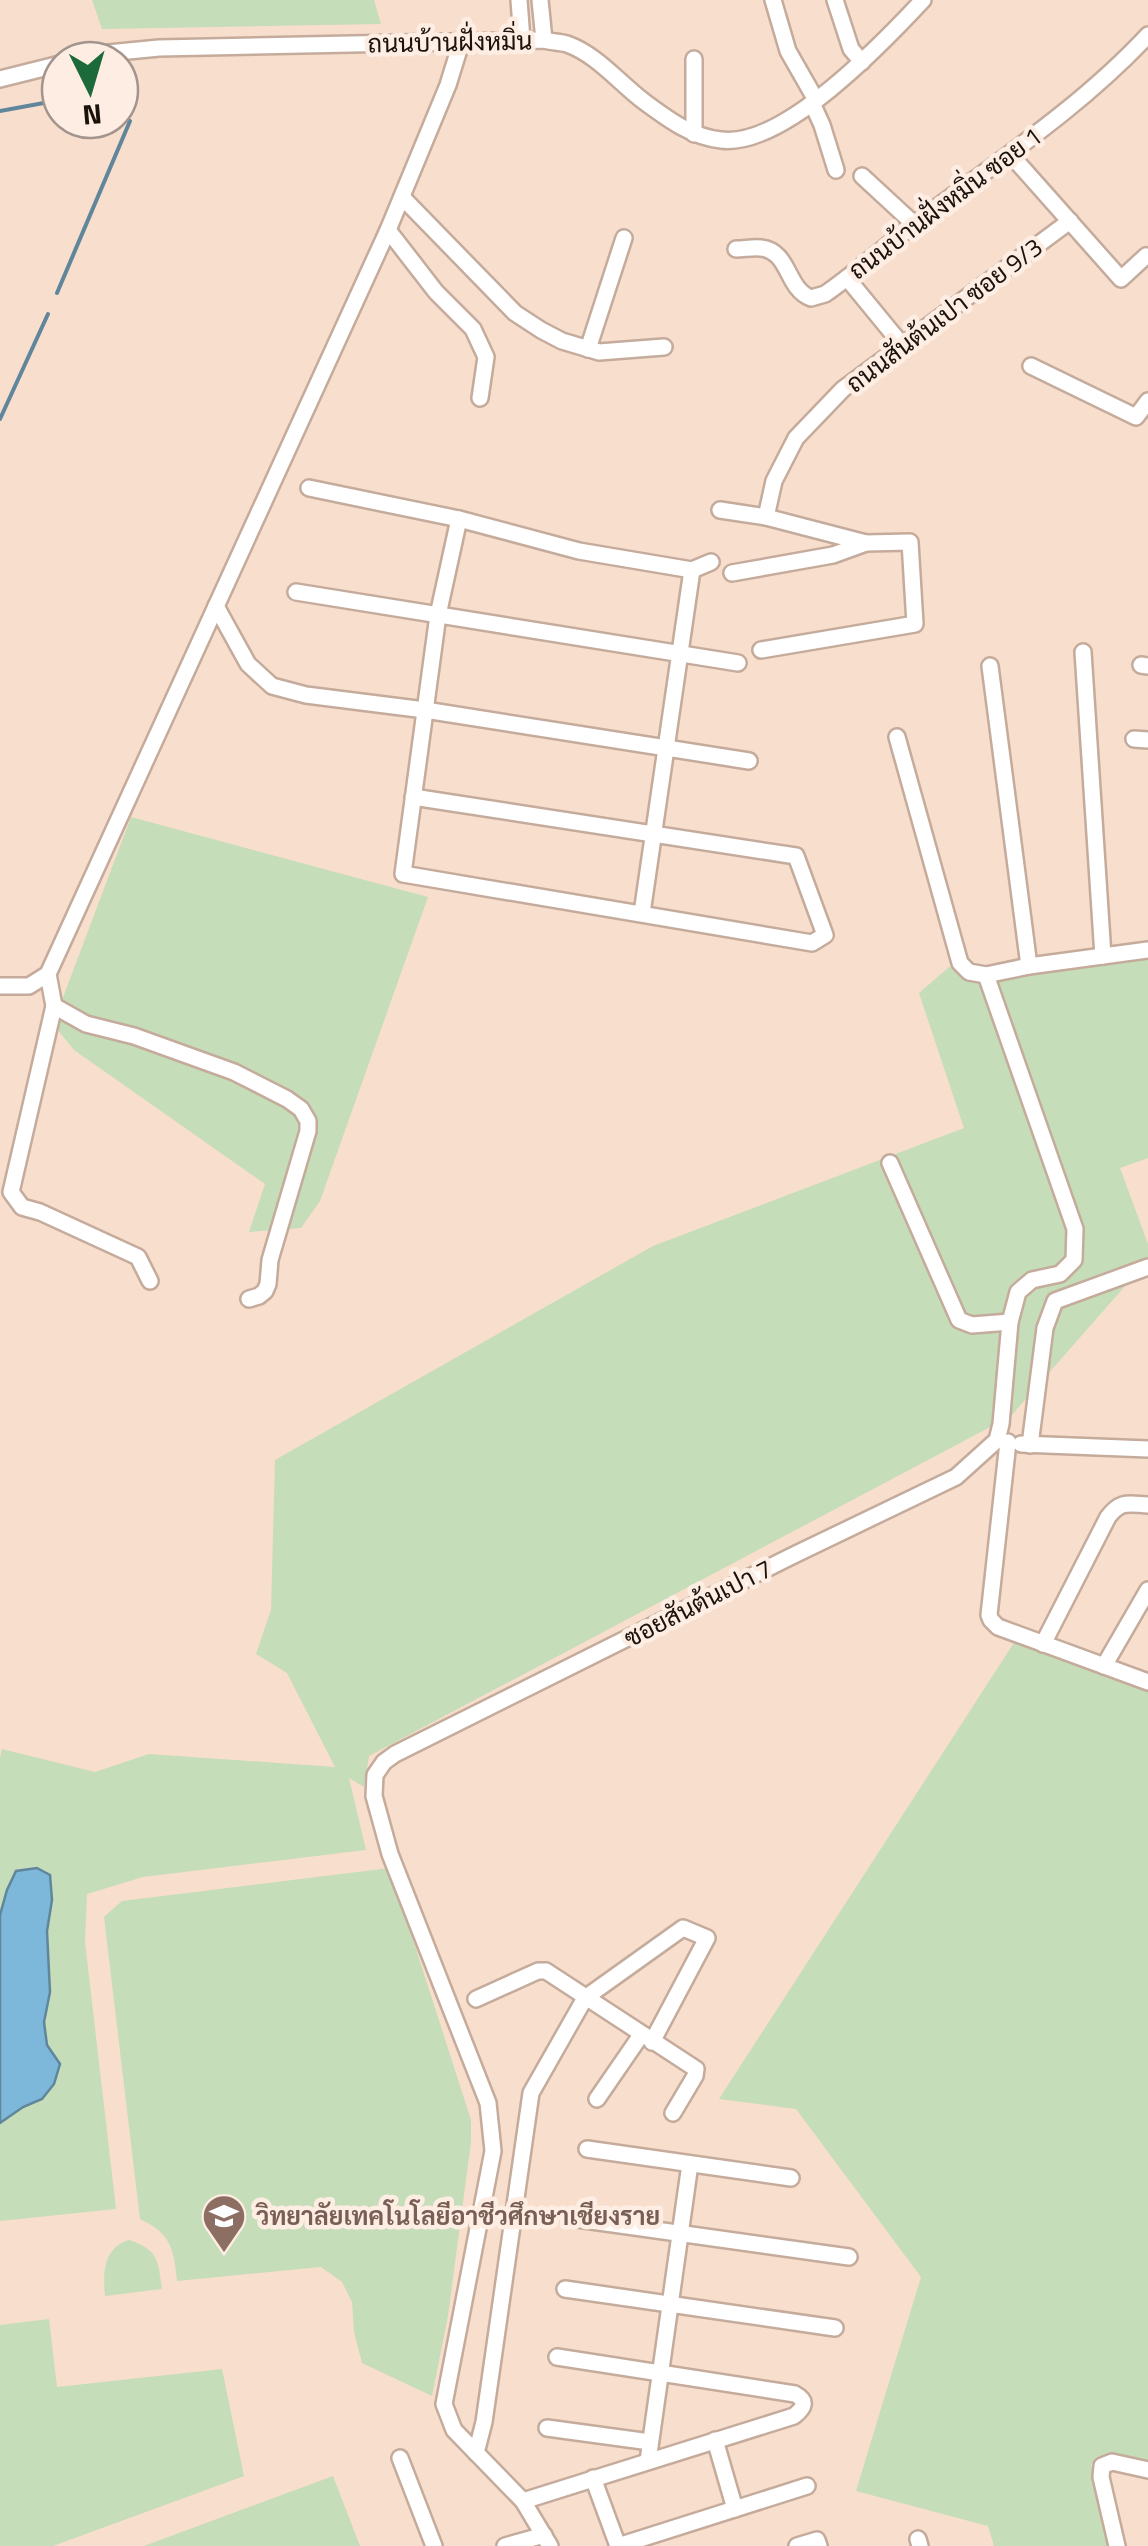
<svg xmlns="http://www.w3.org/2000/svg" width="1148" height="2546" viewBox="0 0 1148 2546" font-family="'Titillium Web',Sarabun,sans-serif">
  <rect width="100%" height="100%" fill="#f8decd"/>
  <g fill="#c5ddb9">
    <polygon points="92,0 374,0 381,24 102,29"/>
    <polygon points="131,817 428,897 320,1201 301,1228 249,1232 265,1184 74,1050 53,1024"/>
    <polygon points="1148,954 1148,1158 1120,1168 1148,1244 1148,1260 1011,1416 369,1756 364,1787 349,1778 366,1850 143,1877 87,1894 85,1942 116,2209 0,2221 0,1758 2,1749 95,1772 149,1754 335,1767 287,1673 256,1654 271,1610 275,1460 653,1246 964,1128 919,993 949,967 986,975"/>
    <polygon points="1019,1635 1148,1685 1148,2474 1091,2464 1109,2546 994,2546 988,2526 856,2491 921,2277 796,2109 719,2099"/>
    <path d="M390,1868l81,252v22l-23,174 -16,80 -70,-33 -8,-31 -2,-30 -10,-20 -21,-15 -144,14c-3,-33 -7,-48 -37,-62l-36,-302 18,-16z"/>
    <path d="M129,2240c30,10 29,21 33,49l-57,7c-2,-23 -2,-48 24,-56z"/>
    <polygon points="49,2319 57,2387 222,2369 244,2476 53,2546 0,2546 0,2325"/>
    <polygon points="333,2476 360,2546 144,2546"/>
  </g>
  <polygon fill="#7db8da" stroke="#60869c" stroke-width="2.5" points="37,1868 50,1875 52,1900 47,1931 50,1992 44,2022 47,2045 60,2064 54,2084 42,2099 23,2107 0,2123 0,1915 7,1890 16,1871"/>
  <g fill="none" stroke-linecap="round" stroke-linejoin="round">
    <g stroke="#60869c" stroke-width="4">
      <polyline points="0,111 60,100"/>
      <polyline points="57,293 130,121 120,118"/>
      <polyline points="0,419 48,314"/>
    </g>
    <g stroke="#c4ab9b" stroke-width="20">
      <g id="minor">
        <polyline points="519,0 522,40"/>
        <polyline points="540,0 544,40"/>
        <polyline points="773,0 788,51 816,100"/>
        <polyline points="835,0 851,49 862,62"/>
        <path d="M78,60l30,-7 51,-5 385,-8c7,2 16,2 23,4 31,11 53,40 79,59 23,17 46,34 75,37 62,8 162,-97 202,-140"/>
        <polyline points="0,79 60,64"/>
        <polyline points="812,103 822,125 836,170"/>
        <polyline points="694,134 694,59"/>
        <polyline points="1010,154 1121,279 1146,256 1148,257"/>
        <polyline points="862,176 914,224"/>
        <polyline points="402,197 515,313 541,330 562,341 599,352 664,347"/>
        <polyline points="388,230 436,292 473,329 486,357 480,398"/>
        <path d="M736,249c8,0 17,-2 25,-1 29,3 25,41 50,50l14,-4c32,-22 60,-48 91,-71 79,-60 164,-115 232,-188"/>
        <polyline points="847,278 902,345"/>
        <polyline points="588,349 624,238"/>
        <polyline points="1031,366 1136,417 1148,401"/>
        <polyline points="309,488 459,519 579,551 692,570 711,562"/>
        <polyline points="720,510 766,517 866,543 910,542 915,624 761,650"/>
        <polyline points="766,517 774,481 796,438 843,389 1070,221"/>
        <polyline points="732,573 833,555 866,543"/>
        <polyline points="296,592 738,663"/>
        <polyline points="216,606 248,664 272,686 306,695 425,710 749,761"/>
        <polyline points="1083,652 1103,956"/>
        <polyline points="1141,665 1148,666"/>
        <polyline points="990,666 1029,966"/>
        <polyline points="897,737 960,963 969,972 986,975"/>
        <polyline points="1134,739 1148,740"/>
        <polyline points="413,797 796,856 825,935 812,943 403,874 438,615 459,519"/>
        <polyline points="642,913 692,570"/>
        <polyline points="48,974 54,1006 11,1192 22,1207 40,1212 138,1257 150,1281"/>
        <polyline points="0,986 29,986 48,974 388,230 448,85 461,43"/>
        <polyline points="54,1006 86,1024 134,1036 234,1072 287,1099 301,1109 308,1121 308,1131 270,1260 268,1284 265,1291 259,1296 249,1299"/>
        <polyline points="890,1163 959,1320 972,1325 1010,1322"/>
        <polyline points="1008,1442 989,1615 991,1620 998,1627 1148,1682"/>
        <polyline points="1021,1444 1148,1449"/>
        <polyline points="1030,1445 1045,1328 1055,1301 1148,1267"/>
        <path d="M1043,1644l65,-127c13,-17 20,-13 40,-12"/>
        <polyline points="1104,1666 1148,1590"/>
        <polyline points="476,1999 538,1971 546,1971 696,2069 695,2076 673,2113"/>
        <polyline points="597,2099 641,2035"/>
        <polyline points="587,2149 791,2178"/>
        <polyline points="570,2218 849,2257"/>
        <polyline points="565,2289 835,2328"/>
        <polyline points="547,2428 650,2442"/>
        <polyline points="715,2440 735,2509"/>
        <polyline points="476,2453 484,2422 531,2093 585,1998 683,1928 707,1938 652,2042"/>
        <polyline points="400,2458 434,2546"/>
        <polyline points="648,2461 690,2164"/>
        <polyline points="593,2478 618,2546 807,2486"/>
        <path d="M523,2501l271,-85c10,-8 14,-15 1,-22l-238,-37"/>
        <polyline points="918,2539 920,2546"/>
        <polyline points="505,2546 544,2535"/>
        <polyline points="550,2546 523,2501 454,2430 444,2404 493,2151 488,2103 390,1854 374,1796 375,1775 384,1762 395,1754 796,1554 956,1477 997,1440 1001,1424 1010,1322 1018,1292 1032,1280 1060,1274 1074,1260 1075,1229 986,975 1029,966 1148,950"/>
        <polyline points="797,2546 817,2540 819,2546"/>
        <polyline points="1117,2546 1101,2477 1102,2466 1112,2462 1148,2470"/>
      </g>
    </g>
    <use href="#minor" stroke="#fff" stroke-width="15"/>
  </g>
  <defs>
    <g id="university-pin" transform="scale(2.25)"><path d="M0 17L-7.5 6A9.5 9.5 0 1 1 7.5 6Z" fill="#8d6e63" stroke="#fdede3"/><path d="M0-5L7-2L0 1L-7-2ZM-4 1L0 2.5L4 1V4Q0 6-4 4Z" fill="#fff"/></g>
  </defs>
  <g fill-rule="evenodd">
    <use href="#university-pin" x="224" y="2216"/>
  </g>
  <g text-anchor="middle" stroke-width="9" stroke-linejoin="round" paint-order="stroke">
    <g font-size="25" fill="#1b120c" stroke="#fdede3">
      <text transform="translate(450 42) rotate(-1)" y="9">ถนนบ้านฝั่งหมิ่น</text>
      <text transform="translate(945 203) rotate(-37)" y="9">ถนนบ้านฝั่งหมิ่น ซอย 1</text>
      <text transform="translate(944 315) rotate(-37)" y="9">ถนนสันต้นเปา ซอย 9/3</text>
      <text transform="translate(698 1603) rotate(-27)" y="9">ซอยสันต้นเปา 7</text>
    </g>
    <g font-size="25" font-weight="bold" fill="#785e54" stroke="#fdede3" text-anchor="start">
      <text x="256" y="2225">วิทยาลัยเทคโนโลยีอาชีวศึกษาเชียงราย</text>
    </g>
  </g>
  <g transform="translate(90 90) rotate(175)"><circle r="48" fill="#fdede3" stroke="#a3958d" stroke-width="2.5"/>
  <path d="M0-8L18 38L0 25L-18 38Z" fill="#1c6939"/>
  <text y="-15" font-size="28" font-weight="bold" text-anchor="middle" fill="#1b120c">N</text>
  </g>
</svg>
